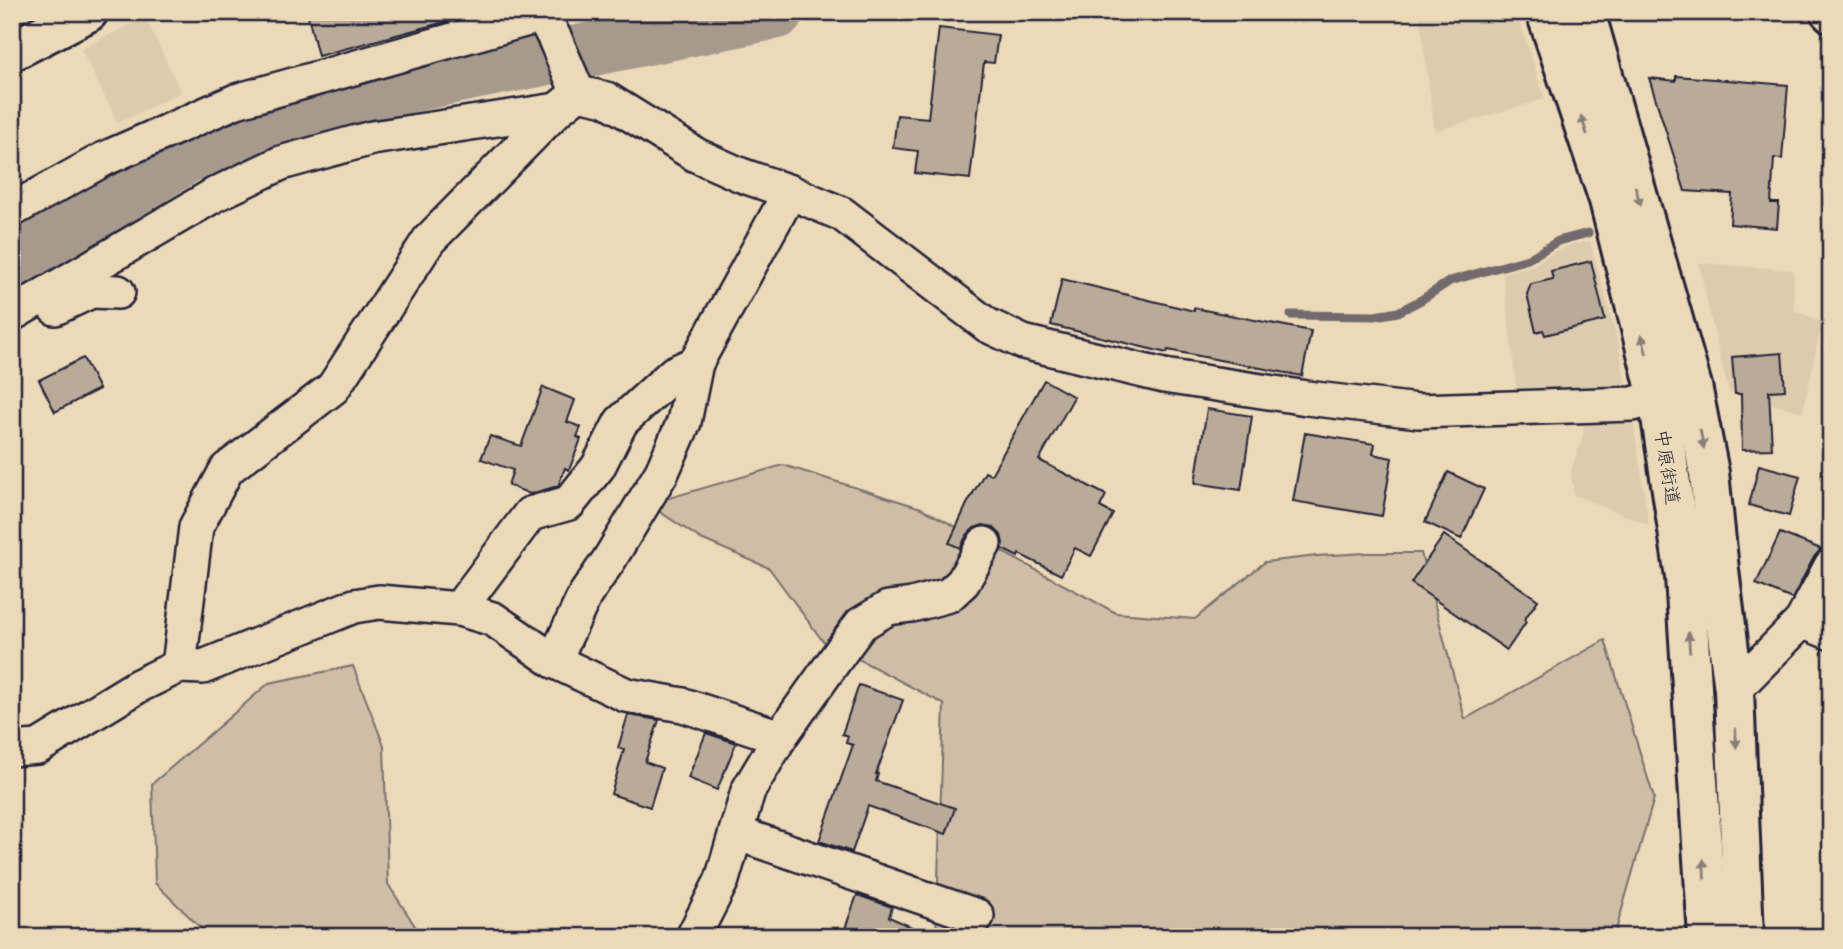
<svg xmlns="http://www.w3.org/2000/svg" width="1843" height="949" viewBox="0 0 1843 949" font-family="Kalam,'Klee One',sans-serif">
  <rect width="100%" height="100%" fill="#ecd9b7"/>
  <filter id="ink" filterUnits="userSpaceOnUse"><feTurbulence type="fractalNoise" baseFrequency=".0143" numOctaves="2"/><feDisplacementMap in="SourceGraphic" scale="14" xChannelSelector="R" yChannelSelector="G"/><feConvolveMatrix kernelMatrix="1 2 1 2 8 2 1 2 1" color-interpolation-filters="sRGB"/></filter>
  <g filter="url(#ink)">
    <g fill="#ddcbae">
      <polygon points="1419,12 1516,12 1545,99 1435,131"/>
      <polygon points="145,17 181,92 118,123 81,49"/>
      <polygon points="1590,241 1619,346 1626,387 1616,396 1518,400 1503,273 1534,265 1552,253 1573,244"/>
      <polygon points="1699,263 1794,270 1794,310 1822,322 1803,412 1729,393 1710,316"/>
      <polygon points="1632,414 1649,525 1574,495 1571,470 1583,437 1583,416"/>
    </g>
    <g fill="#cfbea5" stroke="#787070" stroke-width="2">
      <polygon points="783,465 921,508 1116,613 1195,619 1265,562 1317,556 1365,553 1421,553 1465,719 1605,640 1654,798 1614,937 936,937 944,704 822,640 769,568 701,539 648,504"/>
      <polygon points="353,666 384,746 388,884 422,937 210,937 155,883 152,784 269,683"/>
    </g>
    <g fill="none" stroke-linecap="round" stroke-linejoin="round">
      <polyline stroke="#726a6c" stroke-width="9" points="1291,315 1375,316 1398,312 1421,300 1450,281 1528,259 1558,241 1588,233"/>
      <polyline stroke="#a79a8d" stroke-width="54" points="12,263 186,157 344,99 777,12"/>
    </g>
    <g fill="#baab98" stroke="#22223b" stroke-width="2">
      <polygon points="307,12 451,12 452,20 318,56"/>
      <polygon points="939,28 998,35 994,63 984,62 970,179 915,173 918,151 893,148 897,115 928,118"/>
      <polygon points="1676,76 1788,85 1782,159 1774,158 1771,203 1779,203 1777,228 1730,224 1732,194 1685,191 1649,78 1676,81"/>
      <polygon points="1591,261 1605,320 1545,335 1543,330 1536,332 1527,294 1531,284 1553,279 1551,271"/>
      <polygon points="1062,279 1194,311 1194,308 1311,331 1302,376 1168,350 1167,353 1051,325"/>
      <polygon points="1782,353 1785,390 1769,391 1772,449 1742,450 1741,394 1735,394 1732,357"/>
      <polygon points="83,358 99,389 55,412 39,380"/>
      <polygon points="1044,380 1074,397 1039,460 1106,495 1100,507 1113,514 1091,556 1075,548 1061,575 1019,554 1018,557 1002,549 1003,543 1001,535 993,527 983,525 974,528 967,535 960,548 949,543 967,504 985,472 991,475"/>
      <polygon points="543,387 575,400 567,422 581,427 577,437 581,439 569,470 565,468 558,486 530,494 508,485 513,470 481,459 490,436 521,446"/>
      <polygon points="1207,409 1252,416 1241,490 1195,483"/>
      <polygon points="1305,433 1375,444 1373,454 1392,458 1382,516 1293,501"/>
      <polygon points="1759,465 1800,476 1789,516 1749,505"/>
      <polygon points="1448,472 1484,489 1461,539 1425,522"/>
      <polygon points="1780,533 1821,549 1814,557 1792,599 1756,584"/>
      <polygon points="1444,535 1538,600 1524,620 1526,622 1507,650 1411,583"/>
      <polygon points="859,685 903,700 876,774 878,774 876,781 955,808 946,834 868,806 852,852 819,841 853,745 846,743 848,736 842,734"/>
      <polygon points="628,715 659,720 645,762 662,768 650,807 611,794 624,750 618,748"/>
      <polygon points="706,733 736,743 717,790 688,778"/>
      <polygon points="857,895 892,907 889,917 934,937 842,937"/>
    </g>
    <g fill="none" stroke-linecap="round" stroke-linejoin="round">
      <g stroke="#22223b" stroke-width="38">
        <g id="street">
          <polyline points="541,12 555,39 578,93"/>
          <polyline points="1827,12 1831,16"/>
          <polyline points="578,93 606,99 696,155 741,175 790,192 842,214 987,325 1023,342 1164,376 1307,398 1418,411 1633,404 1683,389"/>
          <polyline points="12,210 104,159 236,101 542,15"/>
          <polyline points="55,308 91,291 118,292"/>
          <polyline points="12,314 216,194 281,163 372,138 557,110"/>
          <polyline points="459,609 530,514 569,503 598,467 621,422 674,373 696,363 790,192"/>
          <polyline points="1802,621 1831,633"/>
          <polyline points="554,661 585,595 609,560 662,472 684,422 696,363"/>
          <polyline points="179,666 203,667 354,606 379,602 459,609 493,619 554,661 626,695 683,705 780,737"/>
          <polyline points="1734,690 1802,621 1831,566"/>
          <polyline points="12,749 38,747 138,686 179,666 196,527 227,469 333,388 429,240 557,110 578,93"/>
          <polyline points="736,833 977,916"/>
          <polyline points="693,937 722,880 748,791 780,737 847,643 861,624 888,608 912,605 949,595 963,582 984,544"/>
        </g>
      </g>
      <g stroke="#22223b" stroke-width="44">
        <g id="primary">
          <polyline points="1546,12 1609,200 1658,397 1685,577 1708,937"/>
          <polyline points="1585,12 1692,386 1709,473 1719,570 1734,690 1744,937"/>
        </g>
      </g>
      <g stroke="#22223b" stroke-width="44">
        <polyline id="highway" points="12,51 88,12"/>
      </g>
      <use href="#street" stroke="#ecd9b7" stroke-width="33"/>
      <use href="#primary" stroke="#ecd9b7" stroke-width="38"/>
      <use href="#highway" stroke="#ecd9b7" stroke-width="38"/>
    </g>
    <defs><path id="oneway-solid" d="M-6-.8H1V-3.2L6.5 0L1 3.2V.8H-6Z" transform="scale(1.75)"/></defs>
    <g fill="#877e79">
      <use href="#oneway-solid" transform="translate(1584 125) rotate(-108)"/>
      <use href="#oneway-solid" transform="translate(1638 196) rotate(74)"/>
      <use href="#oneway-solid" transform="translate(1644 344) rotate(-104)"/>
      <use href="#oneway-solid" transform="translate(1702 439) rotate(79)"/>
      <use href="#oneway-solid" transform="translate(1689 642) rotate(-94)"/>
      <use href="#oneway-solid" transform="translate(1736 738) rotate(88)"/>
      <use href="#oneway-solid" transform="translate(1704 869) rotate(-93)"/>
    </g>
  </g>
  <g text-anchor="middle" stroke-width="5" stroke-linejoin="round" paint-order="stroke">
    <g font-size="19" fill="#22223b" stroke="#ecd9b7">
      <text transform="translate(1668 467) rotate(81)" y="7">中原街道</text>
    </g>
  </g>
  <rect width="1843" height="949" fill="none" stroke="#ecd9b7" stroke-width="42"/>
  <rect x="21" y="21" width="1801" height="907" fill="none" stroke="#22223b" stroke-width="2.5" filter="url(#ink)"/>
</svg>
